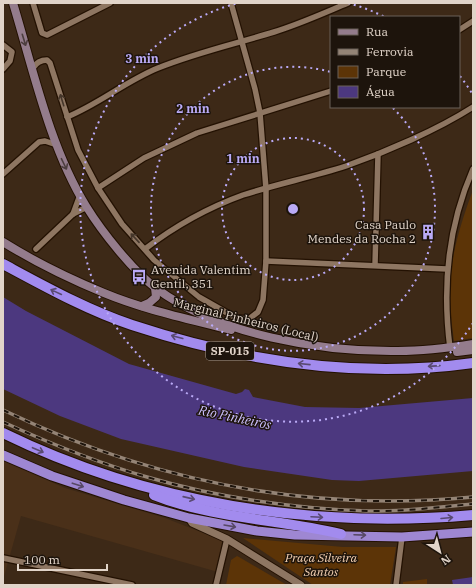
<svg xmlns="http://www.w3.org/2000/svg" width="476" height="588" viewBox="0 0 476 588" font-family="'IBM Plex Serif',serif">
  <rect width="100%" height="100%" fill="#3d2917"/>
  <polygon fill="#4a3019" points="3,461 65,488 165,518 224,541 218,572 21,516 3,580"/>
  <g fill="#5c3407">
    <path d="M473,190v148l-19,3c-2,-17 -5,-35 -4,-53 0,-31 12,-69 23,-98z"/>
    <polygon points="243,538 343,547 396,547 390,585 313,585"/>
    <polygon points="237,556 239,557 287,585 226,585 231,560"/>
    <polygon points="427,579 427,585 403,585 403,582"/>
  </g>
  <g fill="#4c387f">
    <polygon points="3,297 26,311 129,364 236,394 242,392 245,389 249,390 253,397 305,407 359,408 473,398 473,471 359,481 332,480 244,467 121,439 60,416 3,389"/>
    <polygon points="473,577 473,585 453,585 452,580"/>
  </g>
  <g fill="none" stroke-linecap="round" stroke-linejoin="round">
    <g stroke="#231102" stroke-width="8">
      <g id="minor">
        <polyline points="33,3 42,33 47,35 110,3"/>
        <polyline points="459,30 473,21"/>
        <polyline points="3,45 12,52 10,61 3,69"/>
        <path d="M33,68c3,-5 7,-8 14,-8l3,3 28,87 20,38 24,36 32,36 45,37 37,21 13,1 9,-7 5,-12 3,-39v-72l-6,-76 -5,-24 -24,-86"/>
        <path d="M67,117c32,-13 59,-36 91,-49 40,-16 77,-24 116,-36 26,-8 50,-19 74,-29"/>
        <polyline points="3,174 39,142 45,141 57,145"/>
        <polyline points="98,188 144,158 197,133 331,91"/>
        <polyline points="73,214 80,195"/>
        <polyline points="36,249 73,214 87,207"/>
        <path d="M145,249c30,-23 62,-41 98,-54 34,-11 69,-18 103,-29 40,-14 91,-36 127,-59"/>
        <polyline points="266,261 447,269"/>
        <polyline points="375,265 378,154"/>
        <path d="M450,348c-8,-62 -2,-122 23,-179"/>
        <polyline points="3,558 132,585"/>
        <polyline points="216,585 227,539"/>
        <polyline points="396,585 402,537"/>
      </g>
    </g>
    <g stroke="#231102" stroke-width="9">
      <polyline id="tertiary" points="189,518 192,523 227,539 301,585"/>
    </g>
    <g stroke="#231102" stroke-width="10">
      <g id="secondary">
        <path d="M13,3c20,66 37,145 73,203 16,26 47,65 71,83 63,46 163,63 241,62 25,0 50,-3 75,-7"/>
        <path d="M3,242c32,20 67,37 101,51 41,17 85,26 127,37"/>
        <polyline points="142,306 149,303 156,297 155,288"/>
        <polyline points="457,352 473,350"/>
      </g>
    </g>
    <g stroke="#231102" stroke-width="11">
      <polyline id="trunk" points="3,455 52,476 124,500 189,518 257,531 295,535 402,537 473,532"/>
    </g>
    <g stroke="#231102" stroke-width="12">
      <g id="motorway">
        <path d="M3,264c41,22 84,46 129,61 109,36 227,54 341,38"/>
        <path d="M3,433c145,71 310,96 470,82"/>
        <path d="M154,495c60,24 125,24 187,39"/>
      </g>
    </g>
    <use href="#minor" stroke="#8e7662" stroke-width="5.5"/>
    <use href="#tertiary" stroke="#8e7662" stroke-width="7"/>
    <use href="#secondary" stroke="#947c8c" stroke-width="8"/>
    <use href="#trunk" stroke="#9e87d2" stroke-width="9"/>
    <use href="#motorway" stroke="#a28bee" stroke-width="10"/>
    <g stroke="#948476" stroke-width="3.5">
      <g id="rail">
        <path d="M3,410c148,71 305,103 470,87"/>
        <path d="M3,422c46,21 95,41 144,55 68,20 149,32 220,34 36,1 71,-4 106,-7"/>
      </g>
    </g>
    <use href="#rail" stroke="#1d140c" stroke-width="2" stroke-dasharray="6" stroke-linecap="butt"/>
  </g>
  <defs><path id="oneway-shaft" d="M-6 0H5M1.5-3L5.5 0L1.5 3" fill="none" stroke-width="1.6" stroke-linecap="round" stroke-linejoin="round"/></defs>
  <g stroke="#4d3e3f">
    <use href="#oneway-shaft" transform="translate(24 40) rotate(73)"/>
    <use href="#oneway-shaft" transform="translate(64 164) rotate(64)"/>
  </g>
  <g stroke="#45362a">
    <use href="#oneway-shaft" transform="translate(62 100) rotate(-107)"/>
    <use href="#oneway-shaft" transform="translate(135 238) rotate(-133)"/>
  </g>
  <g stroke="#594a72">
    <use href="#oneway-shaft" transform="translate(56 292) rotate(-155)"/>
    <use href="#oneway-shaft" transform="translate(177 337) rotate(-165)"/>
    <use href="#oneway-shaft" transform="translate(304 364) rotate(-174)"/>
    <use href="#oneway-shaft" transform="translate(434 366) rotate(176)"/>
    <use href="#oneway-shaft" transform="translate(38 450) rotate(23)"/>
    <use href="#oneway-shaft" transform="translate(189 498) rotate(13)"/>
    <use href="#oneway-shaft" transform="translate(317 517) rotate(3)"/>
    <use href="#oneway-shaft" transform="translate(447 518) rotate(-5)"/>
  </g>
  <g stroke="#574865">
    <use href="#oneway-shaft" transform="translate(78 485) rotate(18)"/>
    <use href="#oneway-shaft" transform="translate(230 526) rotate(10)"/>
    <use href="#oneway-shaft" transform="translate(360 535) rotate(2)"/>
  </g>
  <g fill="none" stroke="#baaaf6" stroke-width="2" stroke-dasharray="2 4">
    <circle cx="293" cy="209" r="71"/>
    <path d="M393 108A142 142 0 1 1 331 72"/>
    <path d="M473 323A213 213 0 1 1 238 3M348 3A213 213 0 0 1 385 17M460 76A213 213 0 0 1 473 95"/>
  </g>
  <defs>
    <g id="building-bare" transform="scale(1.2)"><path d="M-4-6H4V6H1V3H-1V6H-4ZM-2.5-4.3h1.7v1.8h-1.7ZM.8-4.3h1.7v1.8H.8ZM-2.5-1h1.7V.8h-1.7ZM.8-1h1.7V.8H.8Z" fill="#baaaf6" stroke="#1d140c" stroke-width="2.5" paint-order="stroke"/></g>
    <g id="bus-bare" transform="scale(1.2)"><path d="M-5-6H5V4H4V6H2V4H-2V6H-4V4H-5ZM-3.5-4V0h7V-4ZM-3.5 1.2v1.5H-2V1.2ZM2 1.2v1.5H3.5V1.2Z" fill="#baaaf6" stroke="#1d140c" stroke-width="2.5" paint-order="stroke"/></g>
  </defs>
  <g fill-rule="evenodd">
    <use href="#building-bare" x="428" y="232"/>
    <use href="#bus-bare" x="139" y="277"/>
  </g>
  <g text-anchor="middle" stroke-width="3" stroke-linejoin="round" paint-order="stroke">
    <rect fill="#1d140c" stroke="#a69a90" stroke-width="1" x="206" y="342" width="48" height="18" rx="3"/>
    <g font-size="11" font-weight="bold" fill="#e1d4c9">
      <text x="230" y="355">SP-015</text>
    </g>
    <g font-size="12" fill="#e1d4c9" stroke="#1d140c" text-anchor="end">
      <text x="416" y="229">Casa Paulo<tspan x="416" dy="14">Mendes da Rocha 2</tspan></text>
      <text x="151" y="274" text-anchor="start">Avenida Valentim<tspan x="151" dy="14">Gentil, 351</tspan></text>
    </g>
    <g font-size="12" fill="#e1d4c9" stroke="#1d140c">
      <text transform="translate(246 320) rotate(14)" y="4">Marginal Pinheiros (Local)</text>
    </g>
    <g font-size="12" font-style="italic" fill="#f4d0b1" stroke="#1d140c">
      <text x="321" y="562">Praça Silveira<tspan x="321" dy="14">Santos</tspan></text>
    </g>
    <g font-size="13" font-style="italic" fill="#ccc0fe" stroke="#1d140c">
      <text transform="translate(235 417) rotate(12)" y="5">Rio Pinheiros</text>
    </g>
  </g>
  <circle cx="293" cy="209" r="6" fill="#baaaf6" stroke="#1d140c" stroke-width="2"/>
  <g font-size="12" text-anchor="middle" font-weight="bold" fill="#baaaf6" stroke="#1d140c" stroke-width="3" stroke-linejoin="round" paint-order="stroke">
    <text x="142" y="63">3 min</text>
    <text x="193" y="113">2 min</text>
    <text x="243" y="163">1 min</text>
  </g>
  <rect width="476" height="588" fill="none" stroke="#e1d4c9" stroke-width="8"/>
  <rect x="330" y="16" width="130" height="92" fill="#1d140c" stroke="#6b6158"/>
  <rect x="338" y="29" width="20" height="6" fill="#947c8c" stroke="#6b6158"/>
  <text x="366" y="36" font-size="12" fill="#e1d4c9">Rua</text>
  <rect x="338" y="49" width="20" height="6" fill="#948476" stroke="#6b6158"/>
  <text x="366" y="56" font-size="12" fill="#e1d4c9">Ferrovia</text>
  <rect x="338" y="66" width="20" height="12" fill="#5c3407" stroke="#6b6158"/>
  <text x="366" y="76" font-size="12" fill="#e1d4c9">Parque</text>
  <rect x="338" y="86" width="20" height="12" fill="#4c387f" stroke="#6b6158"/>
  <text x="366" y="96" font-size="12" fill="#e1d4c9">Água</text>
  <g transform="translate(440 552) rotate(144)" stroke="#1d140c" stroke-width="3" paint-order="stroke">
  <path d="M0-3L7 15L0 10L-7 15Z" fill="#e1d4c9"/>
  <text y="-6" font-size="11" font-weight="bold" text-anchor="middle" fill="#e1d4c9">N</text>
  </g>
  <path d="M18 564v6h89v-6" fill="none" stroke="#e1d4c9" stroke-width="2"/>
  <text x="24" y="564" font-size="12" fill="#e1d4c9" stroke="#1d140c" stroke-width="3" paint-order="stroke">100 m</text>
</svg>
